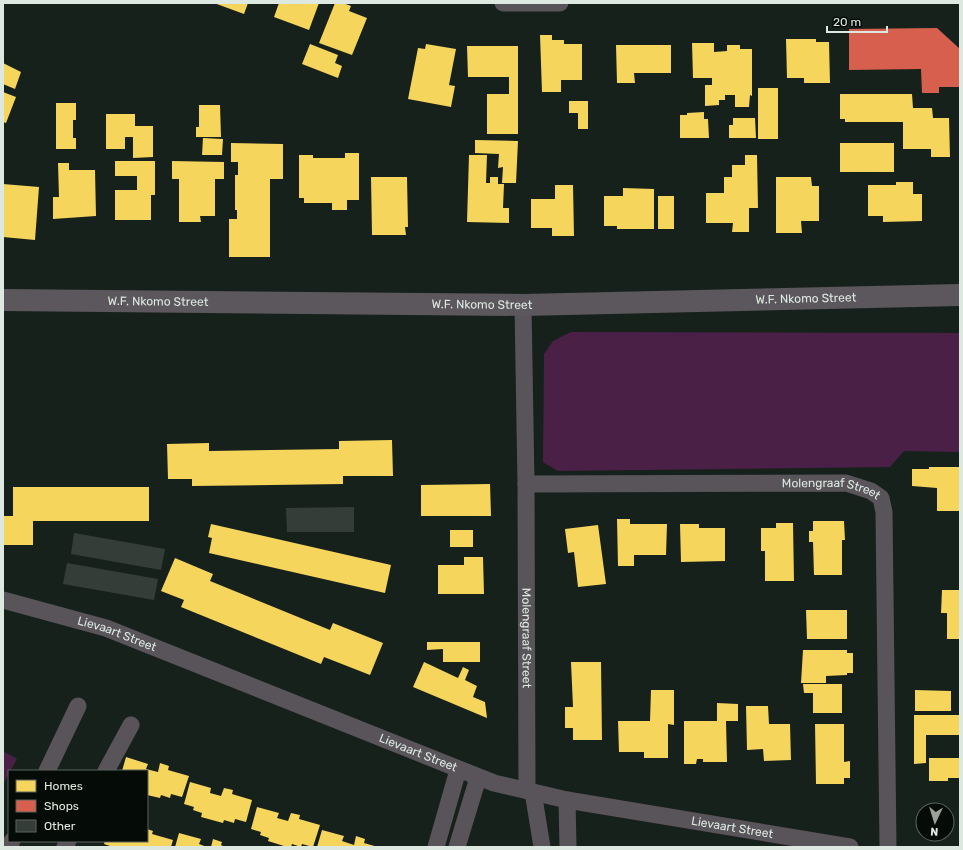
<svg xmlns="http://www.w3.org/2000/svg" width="963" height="850" viewBox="0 0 963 850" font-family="Rubik,sans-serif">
  <rect width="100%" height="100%" fill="#17211b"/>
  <g fill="#4b2047">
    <polygon points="571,332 960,333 960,452 904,451 890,467 558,471 543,462 544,354 553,341"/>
    <polygon points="3,751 17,759 3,784"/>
  </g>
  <g fill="#f6d55c">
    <polygon points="214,3 248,3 244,14"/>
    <polygon points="279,3 319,3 309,30 274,17"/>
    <polygon points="335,3 343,3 351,6 349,11 367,18 352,55 319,43"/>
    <polygon points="540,35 552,35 552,40 564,40 564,44 582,44 582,80 561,80 561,92 542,92"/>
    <polygon points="786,39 816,39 816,42 829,42 830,83 804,83 804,78 787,78"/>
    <polygon points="692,43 714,43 714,52 727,51 727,45 740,45 740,49 752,49 752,96 750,95 749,107 735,107 735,95 725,95 725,100 719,100 719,105 705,106 705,85 712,85 712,78 693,78"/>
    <polygon points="310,44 338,55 335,63 342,66 338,78 302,64"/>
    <polygon points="426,44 456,49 449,85 455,86 451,107 408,99 418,48 425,49"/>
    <polygon points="616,45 671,45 671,73 634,73 635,83 617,83"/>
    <polygon points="467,46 518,46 518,134 487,134 487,94 509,94 509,77 468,77"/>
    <polygon points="3,63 21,72 15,89 3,84"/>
    <rect x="758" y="88" width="20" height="51"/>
    <polygon points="3,92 16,97 6,123 3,122"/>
    <polygon points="840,94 912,94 913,108 932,108 933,118 949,118 950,157 931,157 931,149 903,149 903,122 845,122 845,119 840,119"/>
    <polygon points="569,101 588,101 588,129 578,129 578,113 569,113"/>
    <polygon points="56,103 76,103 76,120 73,120 73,138 76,138 76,149 56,149"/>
    <polygon points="199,105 220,105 221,137 196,137 196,127 199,127"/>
    <polygon points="704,112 704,119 708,119 709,138 680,138 680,115 687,115 687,113"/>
    <polygon points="106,114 135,114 135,126 153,126 153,157 133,158 133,137 125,137 125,149 106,149"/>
    <polygon points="733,118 755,118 756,138 729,138 729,125 733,125"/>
    <polygon points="203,138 223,139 222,155 202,155"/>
    <polygon points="475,140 518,141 516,183 502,183 503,167 498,168 499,154 475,153"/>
    <polygon points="231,143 283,144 283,179 270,179 270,257 229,257 229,219 237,219 237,210 235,210 235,175 238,175 238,162 231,162"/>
    <rect x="840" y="143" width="54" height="29"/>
    <polygon points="345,153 359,153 359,200 347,200 347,210 332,210 332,203 304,203 304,198 299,198 299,155 313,155 313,158 345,158"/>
    <polygon points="469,155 487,155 486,183 490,183 490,177 498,177 498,184 504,184 503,208 509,208 509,223 467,222"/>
    <polygon points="745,155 757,155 758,208 749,208 749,232 732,232 733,223 706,223 706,193 724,193 724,177 732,177 732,165 745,165"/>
    <polygon points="115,161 155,161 155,195 151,195 151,220 115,220 115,190 137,190 137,176 115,176"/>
    <polygon points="172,161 224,162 224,179 215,179 215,216 200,216 201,222 179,222 179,179 172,179"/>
    <polygon points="58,163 69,163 69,170 95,170 96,216 53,219 53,197 59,197"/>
    <polygon points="371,177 407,177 408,227 405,227 406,235 372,235"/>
    <polygon points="776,177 811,177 812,186 819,186 819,221 801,221 802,233 776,233"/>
    <polygon points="896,182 913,182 913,194 922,194 922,221 883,222 883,216 868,216 868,185 896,185"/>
    <polygon points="3,184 39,187 35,240 3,237"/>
    <polygon points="555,185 573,185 574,236 552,236 552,228 531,228 531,199 555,199"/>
    <polygon points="623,188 654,189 654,229 617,229 617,226 604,226 604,196 623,196"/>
    <rect x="658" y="196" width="16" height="33"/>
    <polygon points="392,440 393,476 343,476 343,484 192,486 192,479 168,479 167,444 209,443 209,451 339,449 339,441"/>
    <polygon points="929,467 960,467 960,511 937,511 937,488 912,486 912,469 929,469"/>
    <polygon points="490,484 491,516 421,516 421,485"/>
    <polygon points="13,487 149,487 149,521 33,521 33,545 3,545 3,516 13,516"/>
    <polygon points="617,519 630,519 630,524 667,524 666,555 634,555 634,566 618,566"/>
    <polygon points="813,521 844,521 845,540 842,540 842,575 814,575 813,542 809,542 809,531 813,531"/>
    <polygon points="776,523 793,523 794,581 765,581 765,551 761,551 761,528 776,528"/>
    <polygon points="211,524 391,565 385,593 209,553 212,538 208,537"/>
    <polygon points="680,524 699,524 699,528 725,528 725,561 681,562"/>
    <polygon points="598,525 606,584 578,587 574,552 568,553 565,529"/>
    <rect x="450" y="530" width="23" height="17"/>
    <polygon points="464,557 483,557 484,594 438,594 438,565 464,565"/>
    <polygon points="175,558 213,574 210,581 330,630 333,623 383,643 370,675 324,657 321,664 181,607 184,600 161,591"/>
    <polygon points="942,590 960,590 960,639 947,639 947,613 941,613"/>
    <polygon points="806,610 847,610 847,639 807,639"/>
    <polygon points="427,642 480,642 480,662 443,662 443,649 427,650"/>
    <polygon points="803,650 847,650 847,653 853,653 853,673 847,673 847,675 826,676 826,683 801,683"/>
    <polygon points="424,662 458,678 463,667 469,670 465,680 477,686 473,697 485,702 487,718 413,687"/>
    <polygon points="571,662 601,662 602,740 573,740 573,728 565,728 565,707 573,707"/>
    <polygon points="803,684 842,684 842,713 813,713 813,693 804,693"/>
    <polygon points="651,690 674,690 674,725 668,724 668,758 644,758 644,752 619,752 618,721 650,721"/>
    <polygon points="915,690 951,691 951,711 915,711"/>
    <polygon points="717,703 738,704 738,721 726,721 727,762 703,762 703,759 697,759 696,764 684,764 684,721 717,721"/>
    <polygon points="746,706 768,706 769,724 790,724 791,760 764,761 763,749 747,750"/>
    <polygon points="914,715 960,715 960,735 926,735 926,763 914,764"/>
    <polygon points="815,724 844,724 844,762 850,761 850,778 844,778 844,784 816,784"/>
    <polygon points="126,757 148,764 146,769 158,772 160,763 169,766 168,770 189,776 182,797 171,794 170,798 161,795 160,798 147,795 147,771 122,771"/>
    <polygon points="929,758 960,758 960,778 948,778 948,781 929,781"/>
    <polygon points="190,782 211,788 210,793 221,796 224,788 233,790 232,794 252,800 246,822 235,819 234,823 224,820 223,823 201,817 202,813 193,810 194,807 184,804"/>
    <polygon points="257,807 279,813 277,818 288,821 291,813 300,815 299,819 320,825 313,847 302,844 301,847 292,844 291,847 287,847 268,841 269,838 260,835 261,832 251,829"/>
    <polygon points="147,829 153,831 152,834 173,840 171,847 113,847 104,844 105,841 147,841"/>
    <polygon points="322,830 344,836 342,841 354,845 356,836 365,839 364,843 378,847 317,847"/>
    <polygon points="179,833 201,839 199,844 207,847 175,847"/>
    <polygon points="213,839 222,842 221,845 225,847 211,847"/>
  </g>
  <polygon fill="#d6604d" points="937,28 960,49 960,87 939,87 939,93 922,93 921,69 849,70 849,29"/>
  <g fill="#353d38">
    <polygon points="354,507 354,532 287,532 286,508"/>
    <polygon points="74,533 165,549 161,570 71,554"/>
    <polygon points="67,563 158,579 154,600 63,584"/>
  </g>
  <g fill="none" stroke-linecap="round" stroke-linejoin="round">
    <g stroke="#595459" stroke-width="17">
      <polyline points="503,3 560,3"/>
      <path id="s1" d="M523,305l3,179 1,307"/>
      <path id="s2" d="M526,484l320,-1 25,8 10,7 3,14 4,335"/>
      <path id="s3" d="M3,600l103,28 388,155 73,17 283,47"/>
      <polyline points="47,771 78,706"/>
      <polyline points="106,771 131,725"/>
      <polyline points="533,792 542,847"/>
      <polyline points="567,800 568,847"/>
      <polyline points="9,847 12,841"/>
      <polyline points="65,847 68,841"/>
      <polyline points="436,847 458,770"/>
      <polyline points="457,847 478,778"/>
    </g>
    <path stroke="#5b575c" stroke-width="22" id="s4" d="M3,300l520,5 437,-10"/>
  </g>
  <g text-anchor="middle" stroke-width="4" stroke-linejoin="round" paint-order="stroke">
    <g font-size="12" fill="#dce8e0" stroke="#050c07">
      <text dy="4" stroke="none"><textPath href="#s4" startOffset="803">W.F. Nkomo Street</textPath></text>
      <text dy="4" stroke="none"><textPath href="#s4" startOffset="155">W.F. Nkomo Street</textPath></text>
      <text dy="4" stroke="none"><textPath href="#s4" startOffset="479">W.F. Nkomo Street</textPath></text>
      <text dy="4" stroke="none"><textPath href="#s2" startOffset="306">Molengraaf Street</textPath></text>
      <text dy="4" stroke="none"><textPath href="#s3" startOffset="119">Lievaart Street</textPath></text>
      <text dy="4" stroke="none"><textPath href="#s1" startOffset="333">Molengraaf Street</textPath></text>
      <text dy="4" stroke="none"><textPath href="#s3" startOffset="443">Lievaart Street</textPath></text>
      <text dy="4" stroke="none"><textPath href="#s3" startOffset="767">Lievaart Street</textPath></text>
    </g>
  </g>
  <rect width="963" height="850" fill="none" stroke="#dce8e0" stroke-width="8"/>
  <rect x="8" y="770" width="140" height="72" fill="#050c07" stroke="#5b645e"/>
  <rect x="16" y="780" width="20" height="12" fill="#f6d55c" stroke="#5b645e"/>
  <text x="44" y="790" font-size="12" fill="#dce8e0">Homes</text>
  <rect x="16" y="800" width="20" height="12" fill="#d6604d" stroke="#5b645e"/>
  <text x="44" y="810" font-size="12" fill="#dce8e0">Shops</text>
  <rect x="16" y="820" width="20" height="12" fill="#353d38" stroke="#5b645e"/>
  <text x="44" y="830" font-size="12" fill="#dce8e0">Other</text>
  <g transform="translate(935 822) rotate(184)"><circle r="19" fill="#050c07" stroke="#5b645e"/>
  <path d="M0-3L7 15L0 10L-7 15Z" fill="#97a29b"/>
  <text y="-6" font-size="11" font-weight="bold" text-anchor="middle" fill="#dce8e0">N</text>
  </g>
  <path d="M827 26v6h60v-6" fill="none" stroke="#dce8e0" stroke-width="2"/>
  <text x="833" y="26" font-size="12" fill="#dce8e0" stroke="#050c07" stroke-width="3" paint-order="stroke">20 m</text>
</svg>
